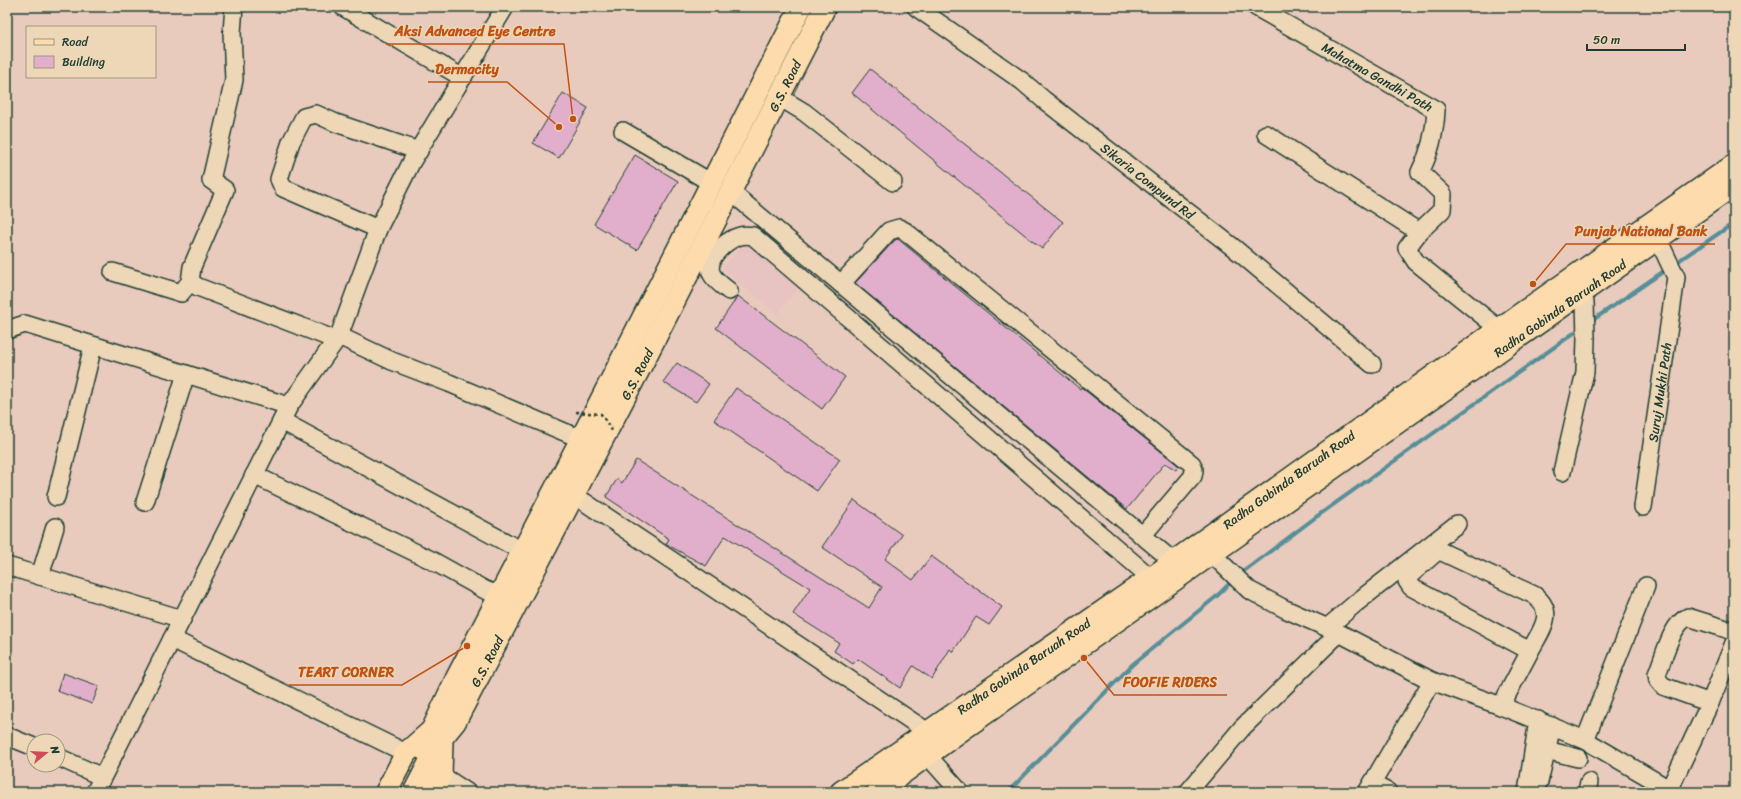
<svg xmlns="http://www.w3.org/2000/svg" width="1741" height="799" viewBox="0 0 1741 799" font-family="Sriracha,sans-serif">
  <rect width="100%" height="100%" fill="#e9cbbd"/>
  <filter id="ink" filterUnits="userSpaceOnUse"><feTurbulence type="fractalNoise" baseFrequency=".025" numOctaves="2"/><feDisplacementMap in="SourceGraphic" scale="8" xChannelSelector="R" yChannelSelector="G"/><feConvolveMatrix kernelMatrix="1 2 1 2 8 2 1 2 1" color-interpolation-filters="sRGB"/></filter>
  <g filter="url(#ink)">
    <polygon fill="#e7c3c2" points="747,239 802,284 777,314 722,269"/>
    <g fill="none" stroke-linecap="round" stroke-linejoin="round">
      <g stroke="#568f98" stroke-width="4">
        <polyline points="1674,264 1734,223"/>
        <polyline points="1590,322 1667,269"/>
        <polyline points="1240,574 1316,517 1581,328"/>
        <polyline points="1008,792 1133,664 1217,596 1233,580"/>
      </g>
    </g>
    <g fill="#e1afcc" stroke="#1f3d34">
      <polygon points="870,69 1063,222 1042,249 852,93"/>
      <polygon points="563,93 588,108 559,158 533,143"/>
      <polygon points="635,155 678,181 637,250 594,224"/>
      <polygon points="898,239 1080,389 1081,387 1179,466 1176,470 1165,463 1127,509 1112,497 855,283 895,240"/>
      <polygon points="738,296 845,377 822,409 716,328"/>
      <polygon points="677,363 709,384 696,402 663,382"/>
      <polygon points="736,388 840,459 817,491 714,420"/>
      <polygon points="636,460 869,608 882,587 822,547 854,500 902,535 885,559 913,580 931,556 1002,607 989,625 976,617 953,652 950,649 932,679 913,666 900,688 858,659 853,664 834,651 839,643 793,614 810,588 725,536 706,566 666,544 669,539 606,497 617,479 622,483"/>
      <polygon points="63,673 99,686 92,704 57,691"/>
    </g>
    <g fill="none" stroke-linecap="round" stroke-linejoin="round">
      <g stroke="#1f3d34" stroke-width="20">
        <g id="minor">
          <polyline points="234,7 232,32 234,80 211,180 225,190 192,267 190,282 198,287 336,340"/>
          <polyline points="343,7 463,78"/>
          <path id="s1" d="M916,7l106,74 22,19 190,148 138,116"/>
          <path id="s2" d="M1256,7l180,103c-1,21 -6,43 -16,62l23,22 -1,16 -23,22 -12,16 9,14 83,67"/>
          <polyline points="779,97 804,112 893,182"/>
          <polyline points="623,131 710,182"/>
          <polyline points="1266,134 1419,232"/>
          <polyline points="731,192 1174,562"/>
          <polyline points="378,229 283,188 279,179 291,142 304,117 316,114 336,123 419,151"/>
          <path d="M702,247l12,8c10,-12 23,-23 39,-19l398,342"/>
          <path d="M714,255c-10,18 1,25 15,36"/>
          <polyline points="113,272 181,293 190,282"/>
          <polyline points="841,284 889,231 899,228 905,231 1192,464 1194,470 1193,476 1142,536"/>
          <polyline points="7,330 25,324 289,406"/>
          <polyline points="339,336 392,361 449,383 581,439"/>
          <polyline points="282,421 522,551"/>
          <polyline points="1562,472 1585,372 1586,338 1585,302 1582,293"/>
          <polyline points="254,475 431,560 485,590 499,595"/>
          <polyline points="574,495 928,732"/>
          <polyline points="56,497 93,346"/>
          <polyline points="145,502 186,374"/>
          <path id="s3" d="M1643,507l33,-230 -18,-38"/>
          <polyline points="1212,554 1249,590 1285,609 1339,633 1432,681 1501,706 1585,740 1674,792"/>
          <polyline points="7,566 182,619"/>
          <polyline points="40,576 55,527"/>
          <polyline points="1328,627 1356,603 1457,524"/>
          <polyline points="172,639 406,753"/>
          <path d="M1710,703l-47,-17 -5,-6 -1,-6c7,-16 14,-50 31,-57l45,14 1,2"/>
          <path d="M1501,706l29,-55 -119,-64 -4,-6 2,-5 25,-22 6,-3 94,44c23,18 7,35 -4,56"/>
          <polyline points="7,736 34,747"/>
          <polyline points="1585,740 1646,586"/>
          <polyline points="919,746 960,792"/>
          <polyline points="1546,750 1578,758"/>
          <polyline points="58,757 102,777"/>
          <polyline points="441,775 467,792"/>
          <polyline points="1539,782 1552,726"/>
          <polyline points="1372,784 1388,792"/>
          <polyline points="1669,790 1710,703 1734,643"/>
          <polyline points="95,792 289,406 339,336 378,229 412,161 505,7"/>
          <polyline points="1188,792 1242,728 1339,633"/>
          <polyline points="1367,792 1432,681"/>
          <polyline points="1527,792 1538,720"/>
          <polyline points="1587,792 1589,782"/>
        </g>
      </g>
      <g stroke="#1f3d34" stroke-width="24">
        <g id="major">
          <polyline points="423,749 457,677 581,439 801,7"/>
          <polyline points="386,792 406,753 430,732"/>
          <path id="s4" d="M414,792l28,-54 13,-16 186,-356 184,-359"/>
          <polyline points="432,792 441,775 442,743"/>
          <path id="s5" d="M841,792l310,-214 348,-249 235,-164"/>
          <path id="s6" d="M877,792l82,-60 775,-547"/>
        </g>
      </g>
      <use href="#minor" stroke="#edd7b6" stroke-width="17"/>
      <use href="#major" stroke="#fedbac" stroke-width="21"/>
      <polyline stroke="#1f3d34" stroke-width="2.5" stroke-dasharray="3 3" stroke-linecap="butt" points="576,412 601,414 613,432"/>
    </g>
  </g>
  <g text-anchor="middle" stroke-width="3" stroke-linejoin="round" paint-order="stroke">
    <g font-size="13" fill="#1f3d34" stroke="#edd7b6">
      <text dy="5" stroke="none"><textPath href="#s2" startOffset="140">Mahatma Gandhi Path</textPath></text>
      <text dy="5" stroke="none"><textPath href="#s4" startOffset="798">G.S. Road</textPath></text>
      <text dy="5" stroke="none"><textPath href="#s1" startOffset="290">Sikaria Compund Rd</textPath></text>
      <text dy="5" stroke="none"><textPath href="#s6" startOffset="837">Radha Gobinda Baruah Road</textPath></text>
      <text dy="5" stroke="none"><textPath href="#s4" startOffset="474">G.S. Road</textPath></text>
      <text dy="5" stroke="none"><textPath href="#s3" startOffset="116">Suruj Mukhi Path</textPath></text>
      <text dy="5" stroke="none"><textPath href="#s5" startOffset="546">Radha Gobinda Baruah Road</textPath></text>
      <text dy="5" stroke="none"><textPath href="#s4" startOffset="150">G.S. Road</textPath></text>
      <text dy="5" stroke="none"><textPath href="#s5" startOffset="222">Radha Gobinda Baruah Road</textPath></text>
    </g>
  </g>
  <path fill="none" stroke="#c05314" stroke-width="1.5" d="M573 119L564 44H386M559 127L507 82H428M1533 284L1566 244H1715M467 646L402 685H289M1084 658L1114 695H1227"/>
  <g fill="#c05314" stroke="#edd7b6" stroke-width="1.5">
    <circle cx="573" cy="119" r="4"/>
    <circle cx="559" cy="127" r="4"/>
    <circle cx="1533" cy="284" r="4"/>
    <circle cx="467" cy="646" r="4"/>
    <circle cx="1084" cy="658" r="4"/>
  </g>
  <g font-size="14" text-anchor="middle" font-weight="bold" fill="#c05314" stroke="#edd7b6" stroke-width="3" stroke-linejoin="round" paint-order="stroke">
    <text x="475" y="36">Aksi Advanced Eye Centre</text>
    <text x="467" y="74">Dermacity</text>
    <text x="1641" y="236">Punjab National Bank</text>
    <text x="346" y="677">TEART CORNER</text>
    <text x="1170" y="687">FOOFIE RIDERS</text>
  </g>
  <rect width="1741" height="799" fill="none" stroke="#edd7b6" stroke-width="24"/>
  <rect x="12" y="12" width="1717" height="775" fill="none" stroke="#1f3d34" stroke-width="1.5" filter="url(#ink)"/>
  <rect x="26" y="26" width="130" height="52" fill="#edd7b6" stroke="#9b9982"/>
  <rect x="34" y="39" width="20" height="6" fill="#fedbac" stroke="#9b9982"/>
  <text x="62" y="46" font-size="12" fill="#1f3d34">Road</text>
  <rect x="34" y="56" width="20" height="12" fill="#e1afcc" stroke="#9b9982"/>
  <text x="62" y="66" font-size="12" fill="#1f3d34">Building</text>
  <g transform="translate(46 753) rotate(72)"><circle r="19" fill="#edd7b6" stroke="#9b9982"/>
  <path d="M0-3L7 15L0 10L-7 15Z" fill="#d1495b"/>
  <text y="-6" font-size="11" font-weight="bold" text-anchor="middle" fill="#1f3d34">N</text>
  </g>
  <path d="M1587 44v6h98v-6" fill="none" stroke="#1f3d34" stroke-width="2"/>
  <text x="1593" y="44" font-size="12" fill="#1f3d34" stroke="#edd7b6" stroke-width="3" paint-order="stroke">50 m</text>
</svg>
